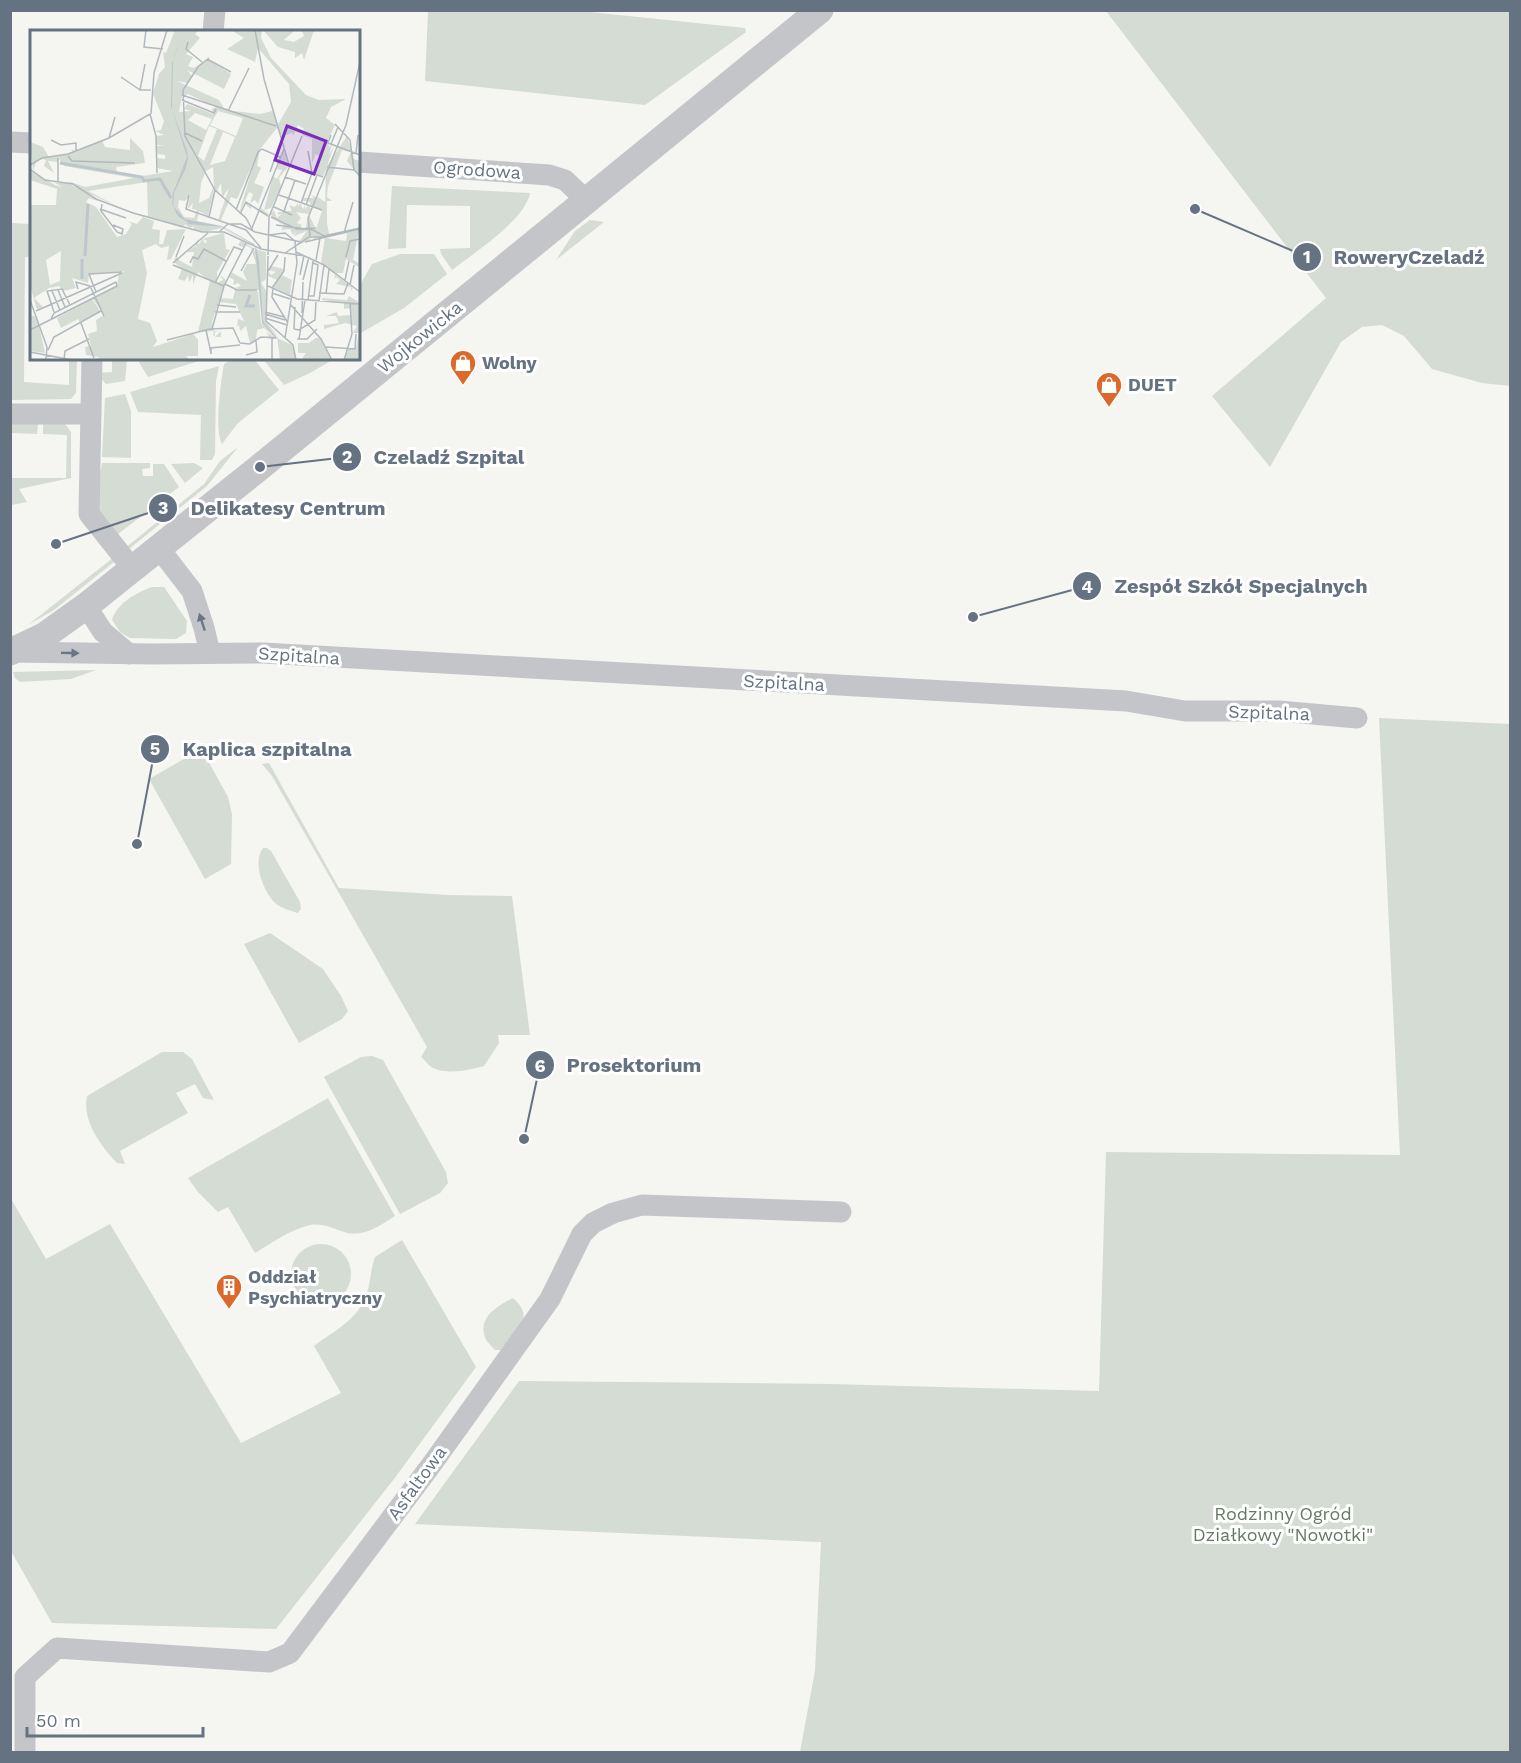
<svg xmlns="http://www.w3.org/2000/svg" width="1521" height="1763" viewBox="0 0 1521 1763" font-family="'Work Sans',sans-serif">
  <rect width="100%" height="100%" fill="#f5f5f2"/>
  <g fill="#d5dcd3">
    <polygon points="428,11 580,11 745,28 746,32 645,105 425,81"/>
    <polygon points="1106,11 1510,11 1510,386 1482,383 1432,369 1404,336 1382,325 1362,327 1341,342 1270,467 1212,396 1326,298"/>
    <path d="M392,186l138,7c-5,27 -55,59 -78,77l-11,-16 -1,-5 30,-1v-42l-63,-1 -1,43 -18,1z"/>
    <polygon points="590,220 604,222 556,260 575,231"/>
    <polygon points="11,223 31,224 31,256 25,257 24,382 69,385 69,359 77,359 76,393 71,399 11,400"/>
    <polygon points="400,254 434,254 447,274 404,308 359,334 359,287 372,264"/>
    <path d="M234,358l20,1 25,31 -42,34 -15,20c-8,-14 -1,-63 2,-80z"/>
    <polygon points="112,359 127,359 125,381 106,384 96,373 112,372"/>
    <polygon points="137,359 205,359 148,377"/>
    <polygon points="263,359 334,359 310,373 284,385"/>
    <polygon points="219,366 216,381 215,454 212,460 200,460 201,415 138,412 130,392"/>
    <polygon points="125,394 131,411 131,458 102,457 105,398"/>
    <polygon points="11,424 38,424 37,434 11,433"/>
    <polygon points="43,424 65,424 71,432 71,478 19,489 27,502 11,505 11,478 66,478 67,435 43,434"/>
    <polygon points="238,447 207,486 129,549 124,549 204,484 220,461"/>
    <polygon points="102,463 150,463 150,468 142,469 143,476 153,476 153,464 164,464 179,487 113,538 97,513 92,479 101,470"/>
    <polygon points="194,463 203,468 185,483 171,464"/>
    <polygon points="114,557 114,562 54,610 28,625"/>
    <path d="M152,587h12l23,34 -1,12 -10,6 -46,-1 -10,-6 -8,-12c4,-16 25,-28 40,-33z"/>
    <polygon points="96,670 71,679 20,682 15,678 13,672"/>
    <polygon points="1379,718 1510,724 1510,1752 800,1752 815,1671 821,1542 415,1524 519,1381 829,1384 1099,1391 1106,1152 1400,1155"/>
    <polygon points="191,755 200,755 207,759 228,797 232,814 231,864 205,879 149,779"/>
    <path d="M269,763l70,125 109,7 64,1 18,139h-32l1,8 -15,23c-15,4 -37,9 -51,2 -4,-2 -8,-8 -12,-11l6,-10 -155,-271 -10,-12z"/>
    <path d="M263,848h4l4,3 29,51 1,7 -3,4c-7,-2 -17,-5 -23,-10 -12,-12 -23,-41 -12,-55z"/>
    <polygon points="270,933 323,969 341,996 348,1011 342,1019 299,1043 244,944"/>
    <path d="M162,1052h21l9,7 22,41 -11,-2 -8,-14 -19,9 12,20 -68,38 5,13 -8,-1c-16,-17 -35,-42 -30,-67z"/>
    <polygon points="372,1056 383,1060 446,1172 448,1183 440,1193 400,1214 324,1077 361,1057"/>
    <path d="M328,1098l67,118c-14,9 -30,21 -48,17 -13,-4 -23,-10 -37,-8 -19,4 -38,18 -55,28l-27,-46 -10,5 -20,-20 -10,-14z"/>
    <path d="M10,1197l36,62 64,-35 131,219 100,-50 -27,-47c17,-13 43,-26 51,-48 6,-13 5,-28 10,-41l27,-17 74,127 -82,112 -118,150 -224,-6 -41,-72z"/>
    <circle cx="321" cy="1274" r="30"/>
    <path d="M513,1298c23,20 4,34 -11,52h-7c-4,-5 -10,-9 -11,-16 -4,-19 16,-29 29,-36z"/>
  </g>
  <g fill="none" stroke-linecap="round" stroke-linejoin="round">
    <g stroke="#c3c5c9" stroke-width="21">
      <polyline points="213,32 215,10"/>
      <polyline points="10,142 32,143"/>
      <polyline points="358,162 549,175 565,180 587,201"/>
      <polyline points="92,358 89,514 132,568"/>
      <polyline points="10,414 91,414"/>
      <polyline points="158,547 192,591 204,628 210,653"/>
      <polyline points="86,606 103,632 129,654"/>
      <polyline points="12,652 153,654 263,653 1126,701 1185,711 1279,711 1357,718"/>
      <polyline points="25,1752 25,1677 57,1648 269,1662 290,1653 432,1464 550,1299 582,1234 593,1223 613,1213 642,1205 841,1212"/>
    </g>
    <polyline stroke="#c3c5c9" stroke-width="27" points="10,652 44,636 86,606 260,467 820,10"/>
  </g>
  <defs><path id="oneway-solid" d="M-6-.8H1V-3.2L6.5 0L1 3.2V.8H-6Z" transform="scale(1.5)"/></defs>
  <g fill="#6a7685">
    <use href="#oneway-solid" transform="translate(202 622) rotate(-108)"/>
    <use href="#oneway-solid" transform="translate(70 653) rotate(1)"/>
  </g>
  <defs>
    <g id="shop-pin" transform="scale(1.35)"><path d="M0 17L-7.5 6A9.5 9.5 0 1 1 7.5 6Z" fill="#db692b" stroke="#fff"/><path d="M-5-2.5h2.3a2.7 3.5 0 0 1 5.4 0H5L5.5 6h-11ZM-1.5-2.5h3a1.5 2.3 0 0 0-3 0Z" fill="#fff"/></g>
    <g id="building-pin" transform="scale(1.35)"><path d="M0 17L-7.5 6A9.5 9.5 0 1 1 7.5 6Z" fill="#db692b" stroke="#fff"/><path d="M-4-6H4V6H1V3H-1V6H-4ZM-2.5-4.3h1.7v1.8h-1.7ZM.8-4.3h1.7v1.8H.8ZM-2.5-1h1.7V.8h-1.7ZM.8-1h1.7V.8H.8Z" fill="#fff"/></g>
  </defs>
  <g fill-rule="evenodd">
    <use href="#shop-pin" x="463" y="363"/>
    <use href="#shop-pin" x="1109" y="385"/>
    <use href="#building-pin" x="229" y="1287"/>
  </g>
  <g text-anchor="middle" stroke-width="6" stroke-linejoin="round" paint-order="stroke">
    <g font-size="18" fill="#657281" stroke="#fff">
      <text transform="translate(477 170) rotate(4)" y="6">Ogrodowa</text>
      <text transform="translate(420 337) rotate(-39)" y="6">Wojkowicka</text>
      <text transform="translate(299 656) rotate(4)" y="6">Szpitalna</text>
      <text transform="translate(784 683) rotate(3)" y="6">Szpitalna</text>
      <text transform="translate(1269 713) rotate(2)" y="6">Szpitalna</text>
      <text transform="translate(417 1483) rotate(-54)" y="6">Asfaltowa</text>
    </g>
    <g font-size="18" font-weight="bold" fill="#657281" stroke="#fff" text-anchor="start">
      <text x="482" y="369">Wolny</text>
      <text x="1128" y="391">DUET</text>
      <text x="248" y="1283">Oddział<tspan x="248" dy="21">Psychiatryczny</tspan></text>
    </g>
    <g font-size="18" fill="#667964" stroke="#fff">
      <text x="1283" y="1520">Rodzinny Ogród<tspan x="1283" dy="21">Działkowy "Nowotki"</tspan></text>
    </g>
  </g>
  <g transform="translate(30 30)">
    <rect width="330" height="330" fill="#f5f5f2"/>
    <path d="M145,0h24l-4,4 5,4 -14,16 7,3 -5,9 6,2 13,-9 24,15 -7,15 -37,-19 5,6 -5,7 -10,-2 42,19 6,10 35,4 12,-3v-4l5,19 14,-24 -2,-18 -31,-36 -3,14 -28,-13 17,-11 -13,-8h23l2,9 -1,-9h7l-1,8 10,20 35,37 13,5 27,-1 -15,8 -5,11 9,7 -7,15 1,7 3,-3 -3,11 5,-9 -7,20 20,-30 7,23 6,2v16l-13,-16 4,-9 -9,-2 -14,36 -1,11 5,4h-5v22l2,11 15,-2 -15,4 -17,-7 16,7 -14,3 -2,-4 -1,4 -2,-5 1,6 -14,6 11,-15 -13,5 2,-5 -3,4 -3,-6 -9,1 3,-5 -8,-4 29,9 4,-15 6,12 -7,2 4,-1 4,1 6,-18 -11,-5 -2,-5h-7l3,-8 4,1 -4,-1 -1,5h10l-3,-3 5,2 -1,4 3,-4 7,5 1,-32 -3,6 -8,-3 6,-16 -5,-3 -4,9v-24l-10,-4 2,-6 -6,-4 -5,11 -1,-3 -11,4 -4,-9 -17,21 -3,17 4,2 -7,15 10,4 -6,17 -3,-4 -5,3 3,-9 -4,-2 -5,11 8,2 -1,4 -7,-6 -5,10 17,-57 -19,43 -6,-2 -10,23h-3l11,-32 -7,10 -1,-15 -4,8 -3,-2 -6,27 -9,-5 -2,10 -14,-3 41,10 31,19 -33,-19 -17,4 -12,-2 1,-4 -4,2 -5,-4 -2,4 -35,-11 -1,-35 -59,9 31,16 -38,-17 20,12 -12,-4 -3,4 10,5 21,30 9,-3 6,-10 -4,-3 9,3 6,-7 11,4 -2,8 8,1 -1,14h4l4,-14 19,-1 -15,30 -4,1 2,-14 -8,2 -5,-4 -14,6 5,23 -9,46 12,4 7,18 -4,6 40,-13 5,6v16h-12l4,4h-94l3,-3 -13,-2 -1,-8 6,-1 -3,-12 9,-3 -1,-11 8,-5 -11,-16 24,-13 2,-12 6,-3 -36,3 -1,9 -16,-5 4,10 -13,3 -4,-5 -10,2 -15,10 9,9 -6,3 -7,-25v-80h26l1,-16 -27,-9v-10l25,15 7,2 -7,-4h13l11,6 -11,-8 17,6 49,-9 -70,-12 -6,-9v5l-10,-1 6,12 -10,-7 2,-6 -3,-1 -6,1 -4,11 -3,-29 13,5 6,10 19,-3 5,-2 -2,-3 4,2 27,-11 3,7 25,3v-12l13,13 2,12 -29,4 1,6 19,4 37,-6 -16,-3v-10l8,1v-4l-8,-1v-8h8l-8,-1 -1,-9 8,-1 -9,-4 6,-1 3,-9 -11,-27 6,-20 6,-7 -2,-15 3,1zM158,64l28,13 -4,2 1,5 -26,-10 -3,5 7,2 -12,1 3,-16zM188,81l25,7 -7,18 -26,-11zM165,83l17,6 -6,11 -18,-10zM179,96l8,3 -13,32 -6,-5zM193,102l12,5 -10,24 -15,4zM183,137l1,18 -5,13 -10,5 2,-20 5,-12zM160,165l-2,14 5,-6 -1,6 5,1 -3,8 -10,-1 -6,-10 1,-7 6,1zM31,221l-1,30 -10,4 -4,-25zM233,0h32l-11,10 10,2 10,-6 -2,-6h12l-10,30 -2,-7 -7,5v-6l-17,-5zM254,120l4,17 -9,11 2,9 -10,21 -7,2 9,-34 4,3 5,-9 -5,-1zM268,173v4l2,-4 3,6 2,-4v5l2,-4 4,2 -2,6 -13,-2 5,6 -4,5 5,2 -2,4 -28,-12 -1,-4 -1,2h-1l-9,-3 1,-4 9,7 4,-5 3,8 5,-5 -4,2v-3h7l2,-6 -1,5h6l-3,-6 6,2zM329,200l-6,30 7,4v10l-1,-7 -13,-8 -3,14h-10l20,15 -2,3v-4l-15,-3 4,-4 -4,-3 -2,3 1,-5 -14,-13 4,-24 21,3 1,-8zM194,203l2,16 4,1 -13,22v11l6,-3 -3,-5 6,5 -14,42 2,9 7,1v5h-6l5,-5h-5v3l-2,1 1,-5 -16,1 12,-51 -12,-9 -5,12v-9l-4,8 -1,-8 -3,6 -7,-2 4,-10 -8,-7 1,-4 6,-3 -4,2 3,4 12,6 2,-15h-7l8,-6 4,2 -4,-3 3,-6v6l5,-6 2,5 2,-3 -4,-2 2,-1zM211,210l12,8 1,4 1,-3 11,3v27l-5,4 6,9 -2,28 14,18 -16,-16 -4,-39v7h-9l8,1 3,32 16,14 -3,1 -9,-1 4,-1 -3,-4 8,5 -10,-9 -7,2 -1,10 -6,3 -4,-17 -6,5 -1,-6 -2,2 1,-8 6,2 -8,-17 -17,-2 1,-4 13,1 2,-9h7l-7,-2 6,-2 -3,-3 -5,2 1,-5 -5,-3 2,-5 16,9 -4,-9 4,-8h9l-5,-16 -6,-3 -3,2 -4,-2zM241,236l13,3 -2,6 10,5 -2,15 -17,-8 4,-7 -11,-5 2,-4 3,4 5,-3 -7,-2zM319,266l11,7v57h-16l4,-11 8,-1 3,-15h-6l4,-7 -12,-3 -21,6v-4l15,-2 -3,-7h-10l11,-4 1,4 13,-1 -1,-7 -6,1v-6h6l-28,-3v-2l25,2zM62,269l8,12 -20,12 -2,-4 -17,9 -4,-10zM0,285l7,2 8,36 -15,-2zM286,308h4l12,22h-31l5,-7h-8v-10h11zM249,309l13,6 4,15h-16z" fill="#d5dcd3" fill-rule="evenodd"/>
    <path d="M164,0l-16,18 -5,12 -1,49 15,42 1,8 -3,11 -11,23 -1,13 12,13 37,7 32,18 3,6 2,11 4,60 16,19 1,20 -2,-20 -16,-17 -7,-77 -32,-19 -37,-3 3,-1 -10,-6 -3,-4 -4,-9 1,-11 14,-36 -16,-51 1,-43 5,-14z" fill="#bec6cd"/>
    <path fill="none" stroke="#bec6cd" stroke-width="3" d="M30,133l82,14 2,4 16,-2 11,19M55,226l3,-52M52,249v-20M220,265l-4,11h9"/>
    <path fill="none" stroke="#b2b9be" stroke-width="1.5" d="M116,0l-2,17 19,2M225,0l9,49 25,86M158,12l-2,7 16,13M179,28l-11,9 -15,23 2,46 30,54 31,28 7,13M177,29l24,13M115,34l-5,26h11M91,47l19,13M152,65l94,31M152,70l32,13 2,-4M198,81l21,-43M120,84l6,22 1,37M121,84l3,-41 13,-43M305,94l15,16 4,30M155,103l17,8M301,105l-3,8 32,12M79,108l6,-21M21,110l10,5 15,-2v7M301,114l7,-17M278,121l4,22 11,4M326,123l2,-18M38,126l4,5 63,2M28,128v23M0,135l12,-7 26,-4 41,-16 41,-24M297,137l27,3 6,6M0,139l15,11 28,4 23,15 37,14 69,19h22l37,17 24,4 24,-16h17M240,142l6,-17M255,147l21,7M159,165l-3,14 60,21 15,18M249,165l43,15M271,173l11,-30M72,174l-1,7 16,21 5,2 1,-5 -10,-4M276,175l11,-30M244,177l18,8M70,179l26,9M206,180l22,-58 4,-3 18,8M254,181l11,-31M210,184l6,-12 22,14M179,187l6,-27M241,187l26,12 19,-1M246,195l37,5 11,6 36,-8M222,198l32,-79M190,201l8,-7h13l14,8 46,10M314,203l9,-31M239,205l16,-2 10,8M280,206l-2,-18 38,-93 14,-63M275,212l55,-13M266,222l28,13 36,27M255,223l20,3M238,225l1,-38 33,-81M238,226l-2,65 27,24 3,15M146,227l8,-21M316,227l4,-16 10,-2M286,230l4,-22M143,233l35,-30M160,233l3,-6 5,2 6,-10 22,12M143,235l51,21M211,241l13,-23M238,241l10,-16M270,245l4,-20M273,250l6,-23M315,250l4,-19M185,253l19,-36 8,3M195,254l12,6h20M320,255l4,-20M60,256l14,30M238,256l29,13 63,5M242,258l12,-17 1,-14M243,258l-1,9 16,26M48,259l-2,-7 14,4M28,260l7,17M22,261l8,19M66,262l-7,-18 33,-2M242,263l18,6M289,263l25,1 4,-11M296,264l3,-25M278,266h6l4,-31 -5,-2M0,270l17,47 -1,13M278,270l5,-39M289,271l5,-36M320,273l2,31M260,274l31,35 11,21M187,275l19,2M6,281l86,-38M24,282l-7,-21 15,-2 8,16M185,282h25M235,282l19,5M272,283l1,-31M235,284l20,6M235,288l22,7M21,289l3,-6 62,-31M51,293l13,35M182,299l12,-43 22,-43M264,299l5,1 16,-10 1,-20M264,299l1,-22M0,300l87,-44 -1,-4M176,300l5,23M255,308l12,-75 -2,-22M267,309h10l10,-10M269,309l6,-39M137,310l43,-11 23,-1 7,15M210,313l10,1 11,-7 15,1M296,317l29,2 1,-15M18,320l6,-13 47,-26M0,322l42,8M181,324v-6l29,-3M216,325l11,-3 -1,-12M34,330l1,-9 24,-12M242,330v-22M314,330l8,-26"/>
    <path fill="#7b2cbf" fill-opacity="0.15" stroke="#7b2cbf" stroke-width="3" d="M257,96l39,15 -12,33 -39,-14z"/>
    <rect width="330" height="330" fill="none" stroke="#657281" stroke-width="3"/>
  </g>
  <path fill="none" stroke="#657281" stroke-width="2" d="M1195 209L1307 257M260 467L347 457M56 544L163 508M973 617L1087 586M137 844L155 749M524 1139L540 1065"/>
  <g fill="#657281" stroke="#fff" stroke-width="2">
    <circle cx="1195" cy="209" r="6"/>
    <circle cx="260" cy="467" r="6"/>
    <circle cx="56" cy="544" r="6"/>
    <circle cx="973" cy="617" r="6"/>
    <circle cx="137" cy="844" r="6"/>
    <circle cx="524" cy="1139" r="6"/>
    <circle cx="1307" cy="257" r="15"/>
    <circle cx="347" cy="457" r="15"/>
    <circle cx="163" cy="508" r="15"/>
    <circle cx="1087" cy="586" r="15"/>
    <circle cx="155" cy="749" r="15"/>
    <circle cx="540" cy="1065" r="15"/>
  </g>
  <g font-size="18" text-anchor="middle" font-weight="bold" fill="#fff">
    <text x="1307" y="263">1</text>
    <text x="347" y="463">2</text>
    <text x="163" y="514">3</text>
    <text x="1087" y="593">4</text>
    <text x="155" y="755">5</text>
    <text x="540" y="1072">6</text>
  </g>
  <g font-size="20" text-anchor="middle" font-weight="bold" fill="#657281" stroke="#fff" stroke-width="6" stroke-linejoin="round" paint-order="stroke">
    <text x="1409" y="264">RoweryCzeladź</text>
    <text x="449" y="464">Czeladź Szpital</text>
    <text x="288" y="515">Delikatesy Centrum</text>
    <text x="1241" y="593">Zespół Szkół Specjalnych</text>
    <text x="267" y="756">Kaplica szpitalna</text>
    <text x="634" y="1072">Prosektorium</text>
  </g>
  <rect width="1521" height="1763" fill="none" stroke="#657281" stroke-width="24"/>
  <path d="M27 1727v9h176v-9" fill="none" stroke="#657281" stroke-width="3"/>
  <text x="36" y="1727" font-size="18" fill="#657281" stroke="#ffffff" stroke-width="4.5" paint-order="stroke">50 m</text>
</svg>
